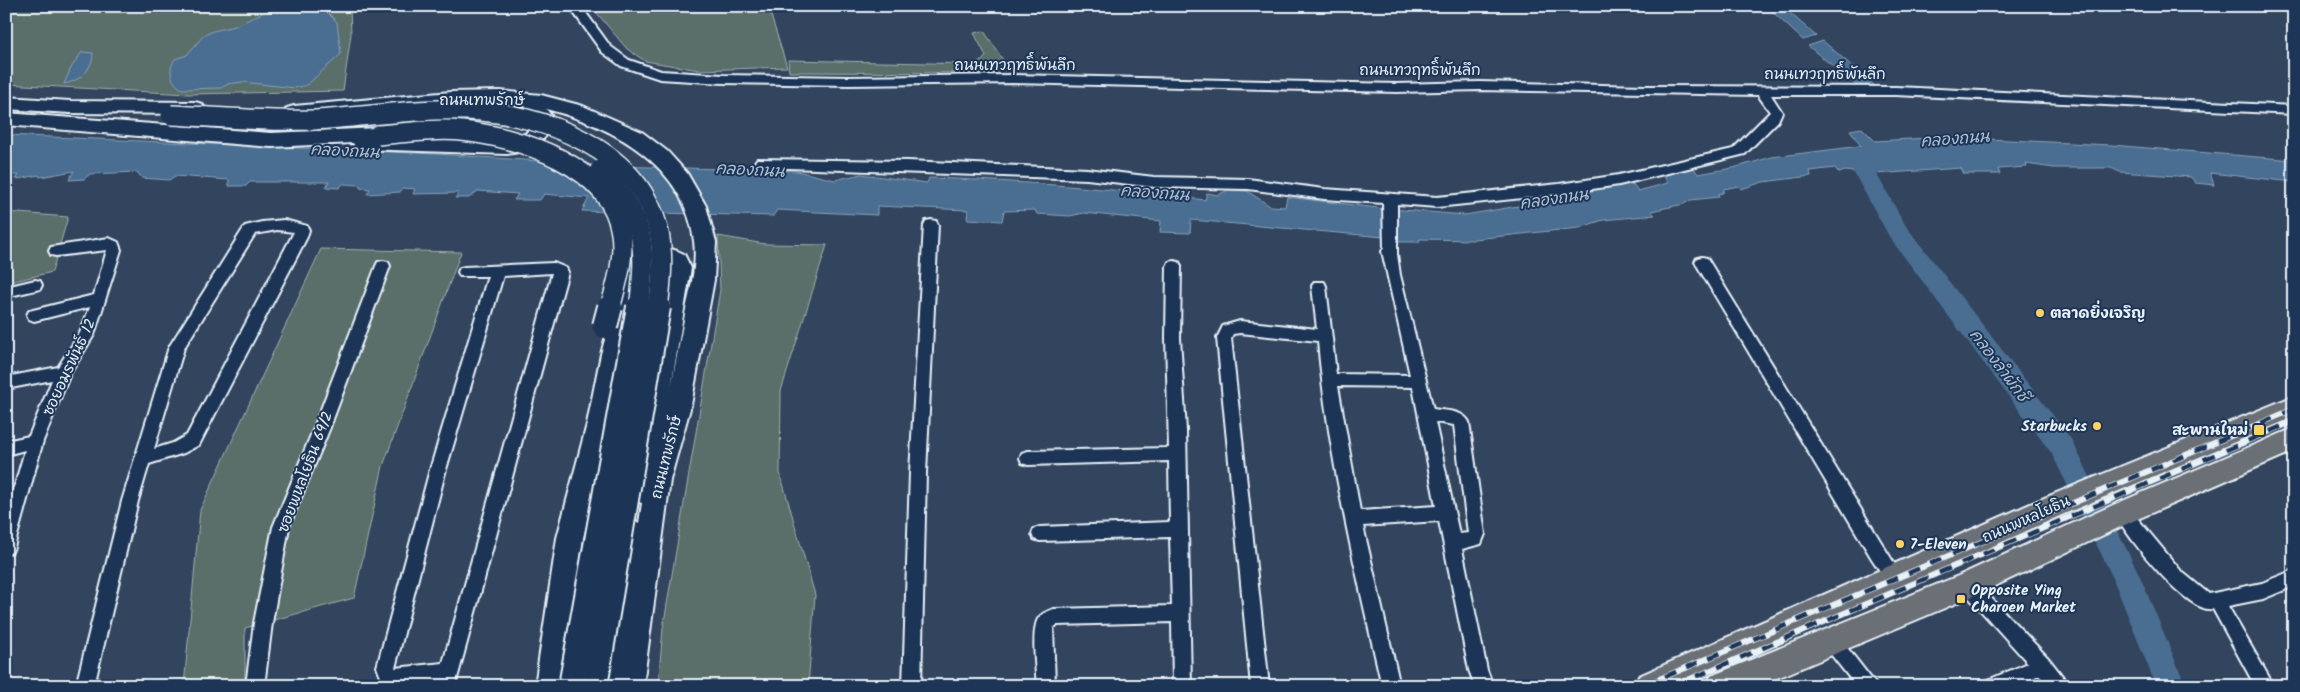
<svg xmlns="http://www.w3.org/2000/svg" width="2300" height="692" viewBox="0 0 2300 692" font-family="Kalam,'Playpen Sans Thai',sans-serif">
  <rect width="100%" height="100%" fill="#33455e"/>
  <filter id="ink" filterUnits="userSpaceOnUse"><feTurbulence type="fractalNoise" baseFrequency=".02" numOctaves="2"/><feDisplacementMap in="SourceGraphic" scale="10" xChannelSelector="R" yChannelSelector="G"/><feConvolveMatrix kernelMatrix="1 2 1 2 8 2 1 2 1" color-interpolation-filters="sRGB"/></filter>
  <g filter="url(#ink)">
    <g fill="#5a6e6a" stroke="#a1b0b1">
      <polygon points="6,6 350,6 351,34 343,91 188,94 6,84"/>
      <polygon points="591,6 768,6 787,67 699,70 645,61 627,49"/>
      <polygon points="984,31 1005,63 996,73 789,72 788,60 974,64 982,61 986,56 974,33"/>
      <polygon points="6,212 68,217 52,272 6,283"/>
      <polygon points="718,236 765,244 827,245 781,391 780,473 815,595 808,686 658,686 663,628 720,290"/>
      <polygon points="321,249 461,252 383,466 354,598 245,628 245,686 184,686 200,510"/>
    </g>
    <g fill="#496e91" stroke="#89a2ba">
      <path d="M277,6h44l16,16 4,32 -34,31 -12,3 -53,-6 -14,2 -7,4 -39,1c-12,-7 -14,-20 -7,-30l12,-4 16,-19 10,-5 22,-5z"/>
      <polygon points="1766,6 1782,6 1816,36 1803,40"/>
      <polygon points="1823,41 1874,85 1856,85 1808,46"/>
      <path d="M82,52l11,1c0,16 -13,28 -29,31l7,-16z"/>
      <path d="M1862,128l13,13 71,-4 165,8 183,15v22l-84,-9 4,12 -19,-2 -4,-6 -71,-5 -9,-4h-57l-28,-4 1,3 -29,2 2,5h-36l-3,-6 -86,6 -30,-3 -6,2 -4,-5 -25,3 1,5 -48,6 -22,7 -3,-3 -14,3 -1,4 -5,1 1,3 -28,3 -7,4 -33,7 4,4 -52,5 -24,8 -105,11 -1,1 -53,-1 -1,3h-23l-1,-4 -192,-17 -12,-1 -1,13 -30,-1 1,-11 -77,-8 -14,3 -33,-2 -2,-4 -31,1 -2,10 -35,-2 1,-9 -91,-4v9l-100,-5 -4,6 -191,-5 7,-13 -45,-4 -4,6h-26l4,-6 -40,-3 -9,7h-14l4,-5 -46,1 2,-5 -12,-1 -3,4 -33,2 3,-5 -10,-1v-3l-17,-1 -4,4 -13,-1 3,-5h-79l-4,4h-17v-6l-54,-4 -6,4 -27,-2 -5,-6 -47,2 -6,5 -15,1 5,-9 -34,6 -1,-2c-8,1 -16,4 -23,4l3,-4h-13v-40l430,19 176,12 185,5 38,9 26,-6 66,9 2,-5c93,3 185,11 276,22l2,-7 11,2 10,-5 19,1 23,15 15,1 2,-10 91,11 87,7 125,-21 -1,-5 44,-5 5,7 30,-8 -6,-9 31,-7 5,7 35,-6 39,-11 89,-11 -11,-16z"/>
    </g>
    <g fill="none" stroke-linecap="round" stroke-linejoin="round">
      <polygon fill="#496e91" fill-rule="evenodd" points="1860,156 1868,159 1906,226 2071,439 2139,574 2186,686 2156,686 2112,576 2052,454 1890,238 1849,164 1852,159"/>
      <g stroke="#e8f1f8" stroke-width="4">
        <g id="minor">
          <path d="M569,6h12l29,40 19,14 32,11 62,4 126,2 164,-2 384,9 82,-2 166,4 251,1 398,19v8l-398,-19h-125l11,17 -4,9 -33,33 -12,3 -114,28 -60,9 -122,13 -40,-3v50l3,21 33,134c12,2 30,1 36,13l16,112 -4,10 -19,5 25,121 6,16h-18l-6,-16 -30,-149 -76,5 37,160h-18c-26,-114 -54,-229 -64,-345l-78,-8 -7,1 -2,4 38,348h-18l-34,-348 6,-12 17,-5 77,8 -5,-43 2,-4h10l2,4 10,88 74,1 -28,-124 2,-3 -1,-45 -59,-4 -76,-10 -94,-2 -67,-8 -325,-12 -5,-2 -2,-3 2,-3 151,2 179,8 67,8 94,2 76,10 113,8 122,-13 60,-9 114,-26 37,-37 -12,-17 -279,-5 -82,2 -384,-9 -164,2 -126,-2 -63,-4 -39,-13 -19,-14zM1338,386l75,1 23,119 -76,5zM1435,422l19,3 14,108 -9,1z"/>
          <path d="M284,220l23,6 2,4 -2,7 -108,208 -15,8 -35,11 -11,37 -44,185h-18l46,-185 47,-154 76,-121 17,-4zM277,230l17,2 -107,203 -14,8 -19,6 30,-101 71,-114z"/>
          <polygon points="931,220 936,221 938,225 926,473 921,686 903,686 910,473 924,225 926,221"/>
          <polygon points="109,238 118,242 121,250 94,335 70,374 43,441 14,547 12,552 6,554 6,516 25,450 6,455 6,441 29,436 52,380 6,389 6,377 58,367 80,333 90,307 34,321 29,319 27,315 29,311 94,295 107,250 56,256 51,255 49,251 51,247"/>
          <polygon points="1702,257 1707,258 1900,573 1903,578 1900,583 1894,586 1888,583 1872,559 1695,262 1697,258"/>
          <polygon points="383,261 388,262 390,266 329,430 289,527 272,623 264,686 246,686 254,623 273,527 313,430 376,266 378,262"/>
          <path d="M1174,261l5,1 2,4 -1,72 6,93 5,255h-18l-1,-64 -115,3 -4,3 2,58h-18c-1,-15 -6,-55 1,-67 3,-5 10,-8 16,-10l118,-3 -2,-69 -130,4 -6,-2 -2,-5 2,-5 6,-2 130,-5 -1,-61 -141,4 -6,-2 -2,-5 2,-5 6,-2 141,-3 -3,-110 1,-72 2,-4z"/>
          <path d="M554,263l12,5 2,4 -113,414h-18l1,-5 -44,5 -12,-6 -5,-13 52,-194 59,-197h-28l-2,-4 2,-4 5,-1zM552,273l-109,390 -48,5 50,-195 58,-197z"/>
          <polygon points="35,280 40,281 42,285 40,289 6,297 6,287"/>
          <path d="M2123,506l6,2 52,63 28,23 53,-11 32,-13v16l-31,13 -35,7 46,80h-19l-42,-77c-26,5 -88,-74 -98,-96l2,-5z"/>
          <polygon points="1968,577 1974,580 2049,659 2070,686 2049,686 2039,675 2015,686 1985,686 1988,680 2028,663 1962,590 1959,585 1962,580"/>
          <polygon points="1832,634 1838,636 1877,686 1856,686 1826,648 1823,642 1826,636"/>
        </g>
      </g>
      <g stroke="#e8f1f8" stroke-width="4">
        <g id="secondary">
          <path d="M500,91l41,4 42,11 59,26 25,19 20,22 19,33 10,36 -2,38 -23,125 -21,75 -27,206h-47l26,-154 4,-8 9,-3 4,2 3,-20 -10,-3 -3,-7 40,-225 -1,-3c-8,-4 -16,-1 -22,5l-23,84 -12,70 -28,114 -20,148h-28l22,-148 30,-114 14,-70 24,-88c12,-21 40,-22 59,-12l7,14 -20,119c5,-26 10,-52 15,-78 5,-21 11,-46 8,-68 -9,-76 -81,-115 -148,-132l5,6 2,12c-12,18 -26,24 -46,27l-145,-5 -7,-2 -2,-4 -82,4 -265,-22v-12l265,20 107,-5 7,2 2,6 130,3 7,-4 9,-9 -1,-9 -8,-9 2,-2c-77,-8 -156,5 -232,12l-7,-2 -3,-4 3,-4 7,-2 157,-14z"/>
          <polygon points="6,97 70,101 195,102 202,104 205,108 202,112 195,114 70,113 6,109"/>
        </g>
      </g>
      <g stroke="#e8f1f8" stroke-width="4">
        <g id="primary">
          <polygon points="2294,396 2294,417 2064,514 1684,686 1635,686 1639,676 2044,498"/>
          <polygon points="2294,428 2294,451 2133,521 1978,594 1758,686 1707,686 1711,676 1958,576 2113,505"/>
        </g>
      </g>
      <use href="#minor" fill="#1d3557" fill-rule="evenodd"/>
      <use href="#secondary" fill="#1d3557" fill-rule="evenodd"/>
      <use href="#primary" fill="#6b6f75" fill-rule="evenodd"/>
      <g stroke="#e8f1f8" stroke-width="6">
        <g id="rail">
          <polyline points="1643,686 2294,409"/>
          <polyline points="1674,686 2294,421"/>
        </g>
      </g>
      <use href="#rail" stroke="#1d3557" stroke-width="4.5" stroke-dasharray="12" stroke-linecap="butt"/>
      <g stroke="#e8f1f8" stroke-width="22" stroke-linecap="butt">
        <g id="secondary-bridge-far1">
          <path d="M171,115c48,2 96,7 144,5 50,-3 100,-12 151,-10 76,3 175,39 193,123 5,25 2,51 -1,76"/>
          <path d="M378,135c28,-2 56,-7 84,-4 58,6 150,35 159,102 4,26 -5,52 -11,76"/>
          <path d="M600,170c46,48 47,74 39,139"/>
        </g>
      </g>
      <g stroke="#e8f1f8" stroke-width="28" stroke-linecap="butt">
        <g id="secondary-bridge">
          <polyline points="605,326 610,307"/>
          <polyline points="571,686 639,307"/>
          <polyline points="595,686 658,307"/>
        </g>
      </g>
      <use href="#secondary-bridge-far1" stroke="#1d3557" stroke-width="19"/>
      <use href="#secondary-bridge" stroke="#1d3557" stroke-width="24"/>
    </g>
  </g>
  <g fill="#ffd166" stroke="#1d3557" stroke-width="2">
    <circle cx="2040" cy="313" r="5"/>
    <circle cx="2097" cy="426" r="5"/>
    <rect x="2253" y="424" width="12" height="12" rx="2.5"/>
    <circle cx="1900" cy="544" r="5"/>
    <rect x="1956" y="594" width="10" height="10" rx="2.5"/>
  </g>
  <g text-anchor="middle" stroke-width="4" stroke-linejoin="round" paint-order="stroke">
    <g font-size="15" fill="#e8f1f8" stroke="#1d3557">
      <text x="1015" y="70">ถนนเทวฤทธิ์พันลึก</text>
      <text x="1420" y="75">ถนนเทวฤทธิ์พันลึก</text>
      <text x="1825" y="79">ถนนเทวฤทธิ์พันลึก</text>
      <text x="482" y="105">ถนนเทพรักษ์</text>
      <text transform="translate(69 367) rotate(-65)" y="5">ซอยอมรพันธ์ 12</text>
      <text transform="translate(666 457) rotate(-76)" y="5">ถนนเทพรักษ์</text>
      <text transform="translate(305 472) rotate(-69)" y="5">ซอยพหลโยธิน 69/2</text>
      <text transform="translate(2026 519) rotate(-24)" y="5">ถนนพหลโยธิน</text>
    </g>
    <g font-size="15" font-weight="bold" fill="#e8f1f8" stroke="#1d3557" text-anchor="start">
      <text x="2050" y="318">ตลาดยิ่งเจริญ</text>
      <text x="2087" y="431" text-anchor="end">Starbucks</text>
      <text x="2248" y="435" text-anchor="end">สะพานใหม่</text>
      <text x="1910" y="549">7-Eleven</text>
      <text x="1971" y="595">Opposite Ying<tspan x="1971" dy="17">Charoen Market</tspan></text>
    </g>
    <g font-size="16" font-style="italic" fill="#b0c3d4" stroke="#1d3557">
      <text transform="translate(1955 138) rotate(-4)" y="6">คลองถนน</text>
      <text transform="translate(345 150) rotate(3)" y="6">คลองถนน</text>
      <text transform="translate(750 169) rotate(3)" y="6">คลองถนน</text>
      <text transform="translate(1155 192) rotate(4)" y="6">คลองถนน</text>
      <text transform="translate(1554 198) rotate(-8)" y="6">คลองถนน</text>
      <text transform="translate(2000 365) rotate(53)" y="6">คลองลำผักชี</text>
    </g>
  </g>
  <rect width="2300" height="692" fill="none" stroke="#1d3557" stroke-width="25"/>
  <rect x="12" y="12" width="2275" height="667" fill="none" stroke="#e8f1f8" stroke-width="2" filter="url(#ink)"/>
</svg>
